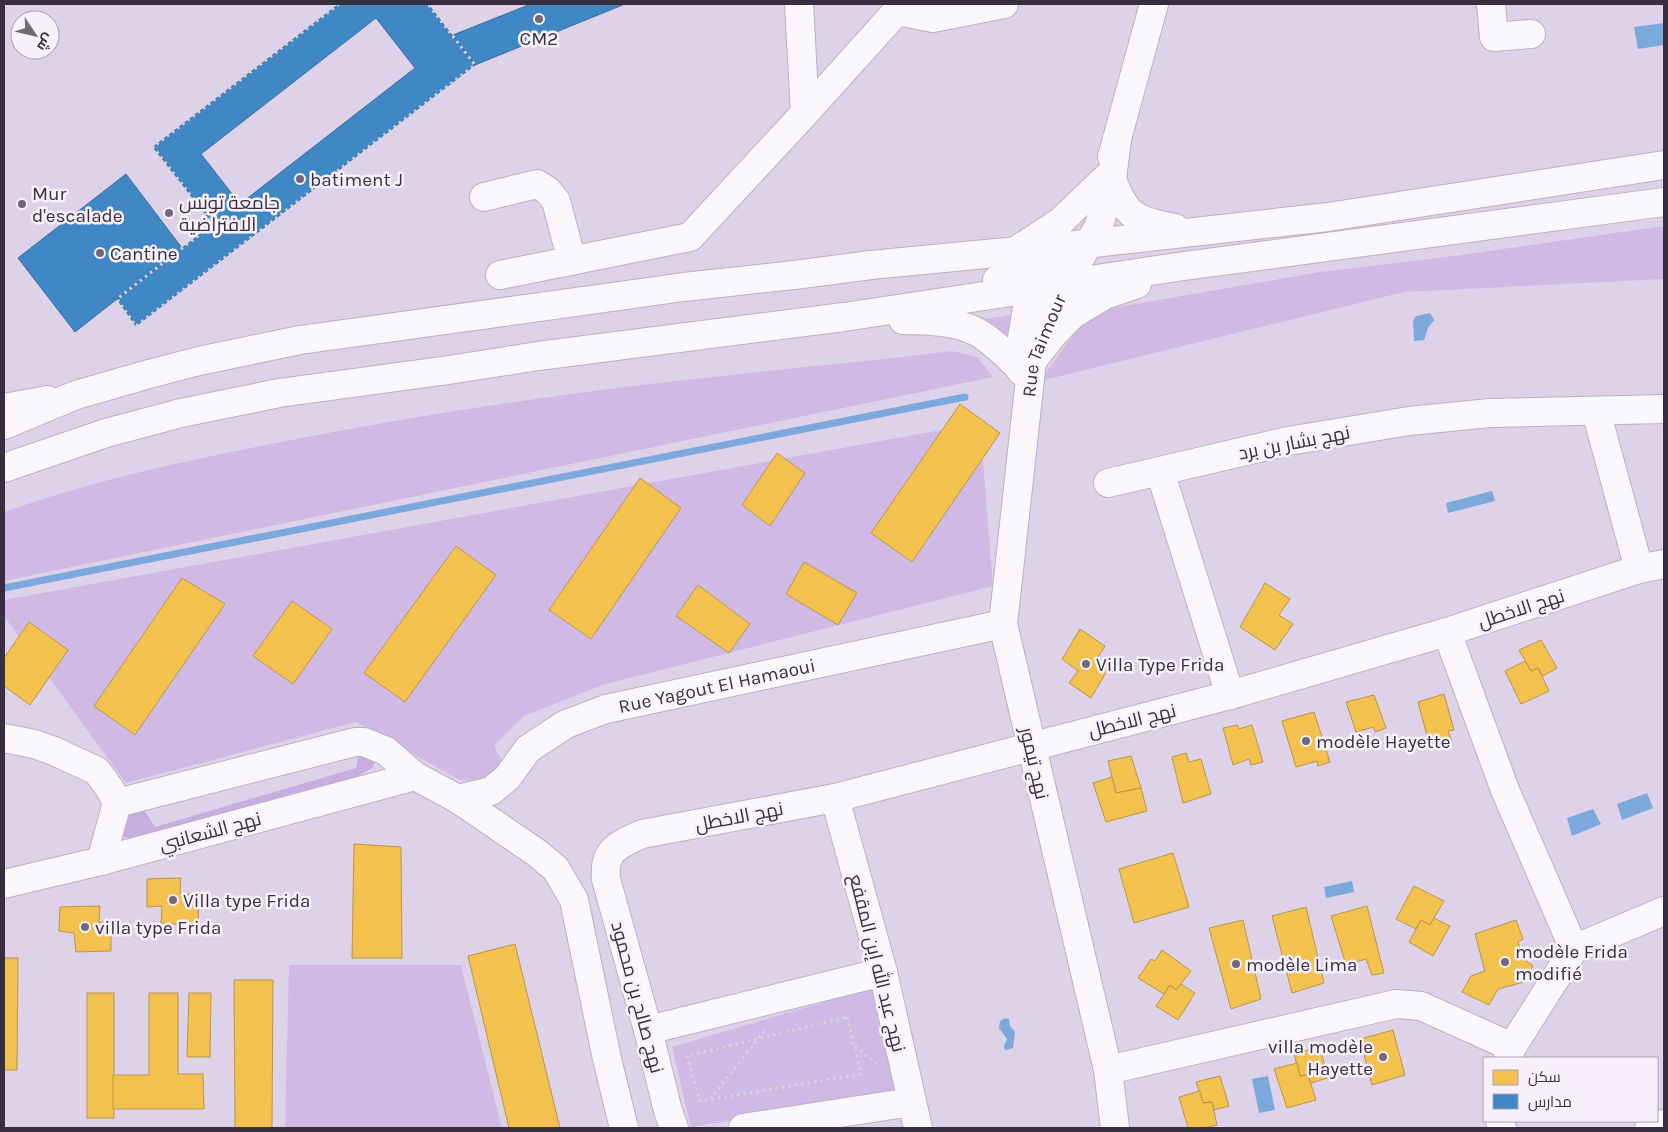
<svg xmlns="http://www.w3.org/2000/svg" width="1668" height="1132" viewBox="0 0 1668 1132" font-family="Karla,Cairo,sans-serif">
  <rect width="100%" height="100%" fill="#ded2e9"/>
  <g fill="#d0bae5">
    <polygon points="1664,226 1664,279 1404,292 1040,381 1078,328 1101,310 1320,272 1454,256"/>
    <polygon points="1016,314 1012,338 985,319"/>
    <path d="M952,351l25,6 16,20 -989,204v-69c86,-31 177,-50 267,-68 155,-31 312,-54 469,-70 71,-8 142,-14 212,-23z"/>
    <path d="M980,423l13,163 -391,99 -78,31 -30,30 8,15c-10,21 -19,23 -42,19l-104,-58 -230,61 -122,-167v-16z"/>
    <polygon points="289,965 461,965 502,1128 285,1128"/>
    <polygon points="875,987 902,1093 691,1127 672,1047"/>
  </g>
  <polygon fill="#c8ade1" points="360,748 375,761 372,768 356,777 139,840 123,837 118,827 123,815 143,808 155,827 356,768"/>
  <g fill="#7ca9db">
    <polygon points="1664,23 1664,45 1638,49 1634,27"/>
    <polygon points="1430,313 1434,320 1428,328 1424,340 1414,341 1413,321 1416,316"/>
    <polygon points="1492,491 1495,501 1448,513 1446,503"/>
    <polygon points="1647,793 1653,808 1622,820 1617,804"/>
    <polygon points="1593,809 1601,824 1572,836 1567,818"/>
    <polygon points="1352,881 1354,892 1326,898 1324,887"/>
    <polygon points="1005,1018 1009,1019 1010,1026 1015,1032 1013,1048 1005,1050 1004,1046 1007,1039 999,1028 1000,1021"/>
    <polygon points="1268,1076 1275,1110 1259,1113 1252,1079"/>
  </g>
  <g fill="#f2c14e" stroke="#ba954a">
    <polygon points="960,404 1000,433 912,562 871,533"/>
    <polygon points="777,453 805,473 770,526 742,505"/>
    <polygon points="640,478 681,508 591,639 549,610"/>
    <polygon points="456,546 496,575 405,702 364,673"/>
    <polygon points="804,562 857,593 838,625 786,594"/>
    <polygon points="182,578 225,604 135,735 94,706"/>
    <polygon points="1265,583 1290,599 1279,615 1293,624 1275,650 1240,627"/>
    <polygon points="698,585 750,624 729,653 676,616"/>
    <polygon points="292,601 332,629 293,684 253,656"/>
    <polygon points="29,622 68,650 30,705 4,686 4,658"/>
    <polygon points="1080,629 1105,646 1096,660 1108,669 1091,698 1069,683 1078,671 1062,659"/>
    <polygon points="1541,640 1557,668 1543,676 1538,668 1531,671 1519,650"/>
    <polygon points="1525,661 1531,671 1538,668 1549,691 1521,704 1505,671"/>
    <polygon points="1444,694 1454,730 1448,731 1452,742 1430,747 1418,702"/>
    <polygon points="1374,695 1386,728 1375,732 1374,727 1356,732 1346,702"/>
    <polygon points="1314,712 1330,762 1318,766 1317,761 1296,767 1282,721"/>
    <polygon points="1237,725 1239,729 1252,725 1263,762 1251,765 1249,759 1233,765 1223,728"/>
    <polygon points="1186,753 1189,762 1201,759 1211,794 1183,803 1172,757"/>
    <polygon points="1131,756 1141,788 1116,793 1108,761"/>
    <polygon points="1112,777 1116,793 1141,788 1147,811 1106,822 1093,783"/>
    <polygon points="354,844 401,847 402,958 352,958"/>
    <polygon points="1173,853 1189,907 1134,923 1119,869"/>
    <polygon points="181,878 180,894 199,894 198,926 161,923 162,906 147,907 147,879"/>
    <polygon points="1414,886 1444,901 1430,925 1421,920 1416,929 1396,919"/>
    <polygon points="100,906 99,922 111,923 111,951 76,952 74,933 59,931 60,907"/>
    <polygon points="1367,906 1384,973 1372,975 1366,959 1346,965 1331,916"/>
    <polygon points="1306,907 1324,983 1292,993 1272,916"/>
    <polygon points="1434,918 1450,926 1433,956 1409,942 1421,920 1430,925"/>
    <polygon points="1243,920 1261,999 1231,1009 1209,928"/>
    <polygon points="1516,920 1523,939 1518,942 1523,959 1533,966 1524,982 1498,989 1489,1005 1462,992 1471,976 1485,971 1475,934"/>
    <polygon points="515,944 560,1128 509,1128 468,956"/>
    <polygon points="1162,950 1191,971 1176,990 1170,985 1164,994 1138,978 1151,959 1155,961"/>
    <polygon points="4,958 18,958 17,1070 4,1070"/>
    <polygon points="234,980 273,980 272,1128 235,1128"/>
    <polygon points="1181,984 1195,993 1178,1020 1156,1006 1170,985 1176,990"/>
    <rect x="87" y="993" width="27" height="125"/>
    <polygon points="149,993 178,993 178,1074 203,1074 204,1109 113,1109 113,1075 149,1075"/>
    <polygon points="189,993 211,993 210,1057 187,1057"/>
    <polygon points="1393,1030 1405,1075 1372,1085 1360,1039"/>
    <polygon points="1320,1047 1328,1078 1311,1083 1308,1075 1300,1076 1294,1054"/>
    <polygon points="1297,1063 1300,1076 1308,1075 1316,1100 1287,1108 1274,1069"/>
    <polygon points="1220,1076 1229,1106 1214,1110 1212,1102 1203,1103 1196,1082"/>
    <polygon points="1200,1091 1203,1103 1212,1102 1217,1125 1203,1128 1188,1128 1179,1097"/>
  </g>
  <g fill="#3f88c5" stroke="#3d6d9d" fill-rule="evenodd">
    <path d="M339,4h89l47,61 -339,261 -19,-27 96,-75 -60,-77zM376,18l39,50 -175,136 -39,-50z"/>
    <polygon points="531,4 625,4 475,65 453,35"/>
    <polygon points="126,174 182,248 75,332 18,258"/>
  </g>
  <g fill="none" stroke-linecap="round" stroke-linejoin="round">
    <polyline stroke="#7ca9db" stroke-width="7" points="4,588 965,397"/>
    <g stroke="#bab1c3" stroke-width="30">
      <g id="minor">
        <polyline points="799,4 805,113"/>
        <polyline points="1491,4 1494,37 1531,34"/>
        <polyline points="897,11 933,18 1004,4"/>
        <polyline points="1112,157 1154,4"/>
        <polyline points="484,197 537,184 548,191 556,201 572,261"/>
        <polyline points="500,275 690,237 805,113 897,11"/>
        <polyline points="1021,371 1019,367 1022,338 1030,290 1042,268"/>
        <polyline points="4,408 48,400"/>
        <polyline points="1596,411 1639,569"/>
        <polyline points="1108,483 1160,471"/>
        <polyline points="1447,632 1505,790 1574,949"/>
        <polyline points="1230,695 1160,471 1288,441 1409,421 1490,413 1664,409"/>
        <polyline points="4,738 34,744 54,751 97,771 110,789 117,803 101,861"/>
        <polyline points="835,798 883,972 918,1128"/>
        <path id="s1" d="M458,799l33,-8 16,-13 21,-29 38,-25 40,-15 397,-85"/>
        <polyline points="117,803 355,742 364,742 386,751 415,776 458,799 537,853 556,869 574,900 607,1059 624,1128"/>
        <polyline points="4,884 101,861 415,776"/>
        <polyline points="648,1030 883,972"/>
        <polyline points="1508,1058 1512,1047 1574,949 1664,911"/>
        <polyline points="1108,1070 1396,1004 1421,1006 1512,1047"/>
        <polyline points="1500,1121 1502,1128"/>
        <path d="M674,1128l-6,-17 -20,-81 -42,-151c-3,-29 12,-34 36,-45l193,-36 395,-103 217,-63 192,-63 25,-5"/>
        <polyline points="743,1128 911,1102"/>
        <path id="s2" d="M1115,1128l-7,-58 -105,-446 29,-263 33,-78 34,-57 13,-47 5,-40"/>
        <polyline points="1649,1128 1664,1124"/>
      </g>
    </g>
    <g stroke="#bab1c3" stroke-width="30">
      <g id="highway">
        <path d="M1112,179c14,38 24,42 63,49"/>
        <polyline points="1020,248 1060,222 1107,177"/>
        <polyline points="997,280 1024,275 1033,270 1073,252"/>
        <path d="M903,320c24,1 52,0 74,12 15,8 29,23 42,35"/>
        <polyline points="1032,361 1055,332 1073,314 1105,295 1137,284"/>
        <polyline points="4,425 76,395 149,374 199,361 300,340 684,287 794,275 871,265 1058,247 1328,217 1664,165"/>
        <polyline points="4,468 106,433 181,413 279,393 449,370 538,356 844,317 1184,266 1664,202"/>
      </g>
    </g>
    <g stroke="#d6d3da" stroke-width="3" stroke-dasharray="2.5 4" stroke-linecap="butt">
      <polyline points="339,4 153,147 213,224 117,299 136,326 475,65 428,4"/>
      <polygon points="847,1017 861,1074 700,1101 687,1056"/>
      <polyline points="855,1046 877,1064"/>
      <polyline points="710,1099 767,1028"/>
    </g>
    <use href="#minor" stroke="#faf8fc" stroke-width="28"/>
    <use href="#highway" stroke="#faf8fc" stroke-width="28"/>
  </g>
  <g fill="#71687a" stroke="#f7f0fd" stroke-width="2">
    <circle cx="539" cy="19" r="5"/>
    <circle cx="300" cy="179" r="5"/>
    <circle cx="22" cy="204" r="5"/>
    <circle cx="169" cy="213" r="5"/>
    <circle cx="100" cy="253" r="5"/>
    <circle cx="1086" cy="664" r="5"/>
    <circle cx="1306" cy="741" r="5"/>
    <circle cx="173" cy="900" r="5"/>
    <circle cx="85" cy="927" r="5"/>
    <circle cx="1505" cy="962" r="5"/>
    <circle cx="1236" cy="964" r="5"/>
    <circle cx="1383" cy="1057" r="5"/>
  </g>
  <g text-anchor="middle" stroke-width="5" stroke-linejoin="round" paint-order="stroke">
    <g font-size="19" fill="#372f3f" stroke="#f7f0fd" text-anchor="start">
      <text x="539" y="45" text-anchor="middle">CM2</text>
      <text x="310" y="186">batiment J</text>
      <text x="32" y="200">Mur<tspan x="32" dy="22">d'escalade</tspan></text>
      <text x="179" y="209">جامعة تونس<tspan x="179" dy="22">الافتراضية</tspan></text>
      <text x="110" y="260">Cantine</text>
      <text x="1096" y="671">Villa Type Frida</text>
      <text x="1316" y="748">modèle Hayette</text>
      <text x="183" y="907">Villa type Frida</text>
      <text x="95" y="934">villa type Frida</text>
      <text x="1515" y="958">modèle Frida<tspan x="1515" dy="22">modifié</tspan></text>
      <text x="1246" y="971">modèle Lima</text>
      <text x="1373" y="1053" text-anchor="end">villa modèle<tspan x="1373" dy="22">Hayette</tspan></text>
    </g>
    <g font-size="19" fill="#372f3f" stroke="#f7f0fd">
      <text dy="7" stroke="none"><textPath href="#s2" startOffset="799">Rue Taimour</textPath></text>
      <text transform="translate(1294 442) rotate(-11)" y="7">نهج بشار بن برد</text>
      <text transform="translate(1521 608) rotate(-18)" y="7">نهج الاخطل</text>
      <text dy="7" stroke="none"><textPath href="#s1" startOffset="292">Rue Yagout El Hamaoui</textPath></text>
      <text transform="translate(1132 720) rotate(-14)" y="7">نهج الاخطل</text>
      <text transform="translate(1035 763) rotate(77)" y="7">نهج تيمور</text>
      <text transform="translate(739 816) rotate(-11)" y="7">نهج الاخطل</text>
      <text transform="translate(210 831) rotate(-15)" y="7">نهج الشعانبي</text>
      <text transform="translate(878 963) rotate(76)" y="7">نهج عبد الله إبن المقفع</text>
      <text transform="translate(638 997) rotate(75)" y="7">نهج صالح بن محمود</text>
    </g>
  </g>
  <rect width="1668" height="1132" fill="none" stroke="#372f3f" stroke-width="10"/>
  <rect x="1483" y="1057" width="175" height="65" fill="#f7f0fd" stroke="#aaa3b1"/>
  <rect x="1493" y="1070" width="25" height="15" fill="#f2c14e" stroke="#aaa3b1"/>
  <text x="1528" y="1082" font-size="15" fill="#372f3f">سكن</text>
  <rect x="1493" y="1094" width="25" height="15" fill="#3f88c5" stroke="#aaa3b1"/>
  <text x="1528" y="1107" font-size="15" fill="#372f3f">مدارس</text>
  <g transform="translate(35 35) rotate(125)"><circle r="24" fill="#f7f0fd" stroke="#aaa3b1"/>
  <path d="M0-4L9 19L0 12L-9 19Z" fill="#71687a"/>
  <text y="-8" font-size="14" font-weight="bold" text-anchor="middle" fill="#372f3f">ش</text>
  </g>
</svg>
